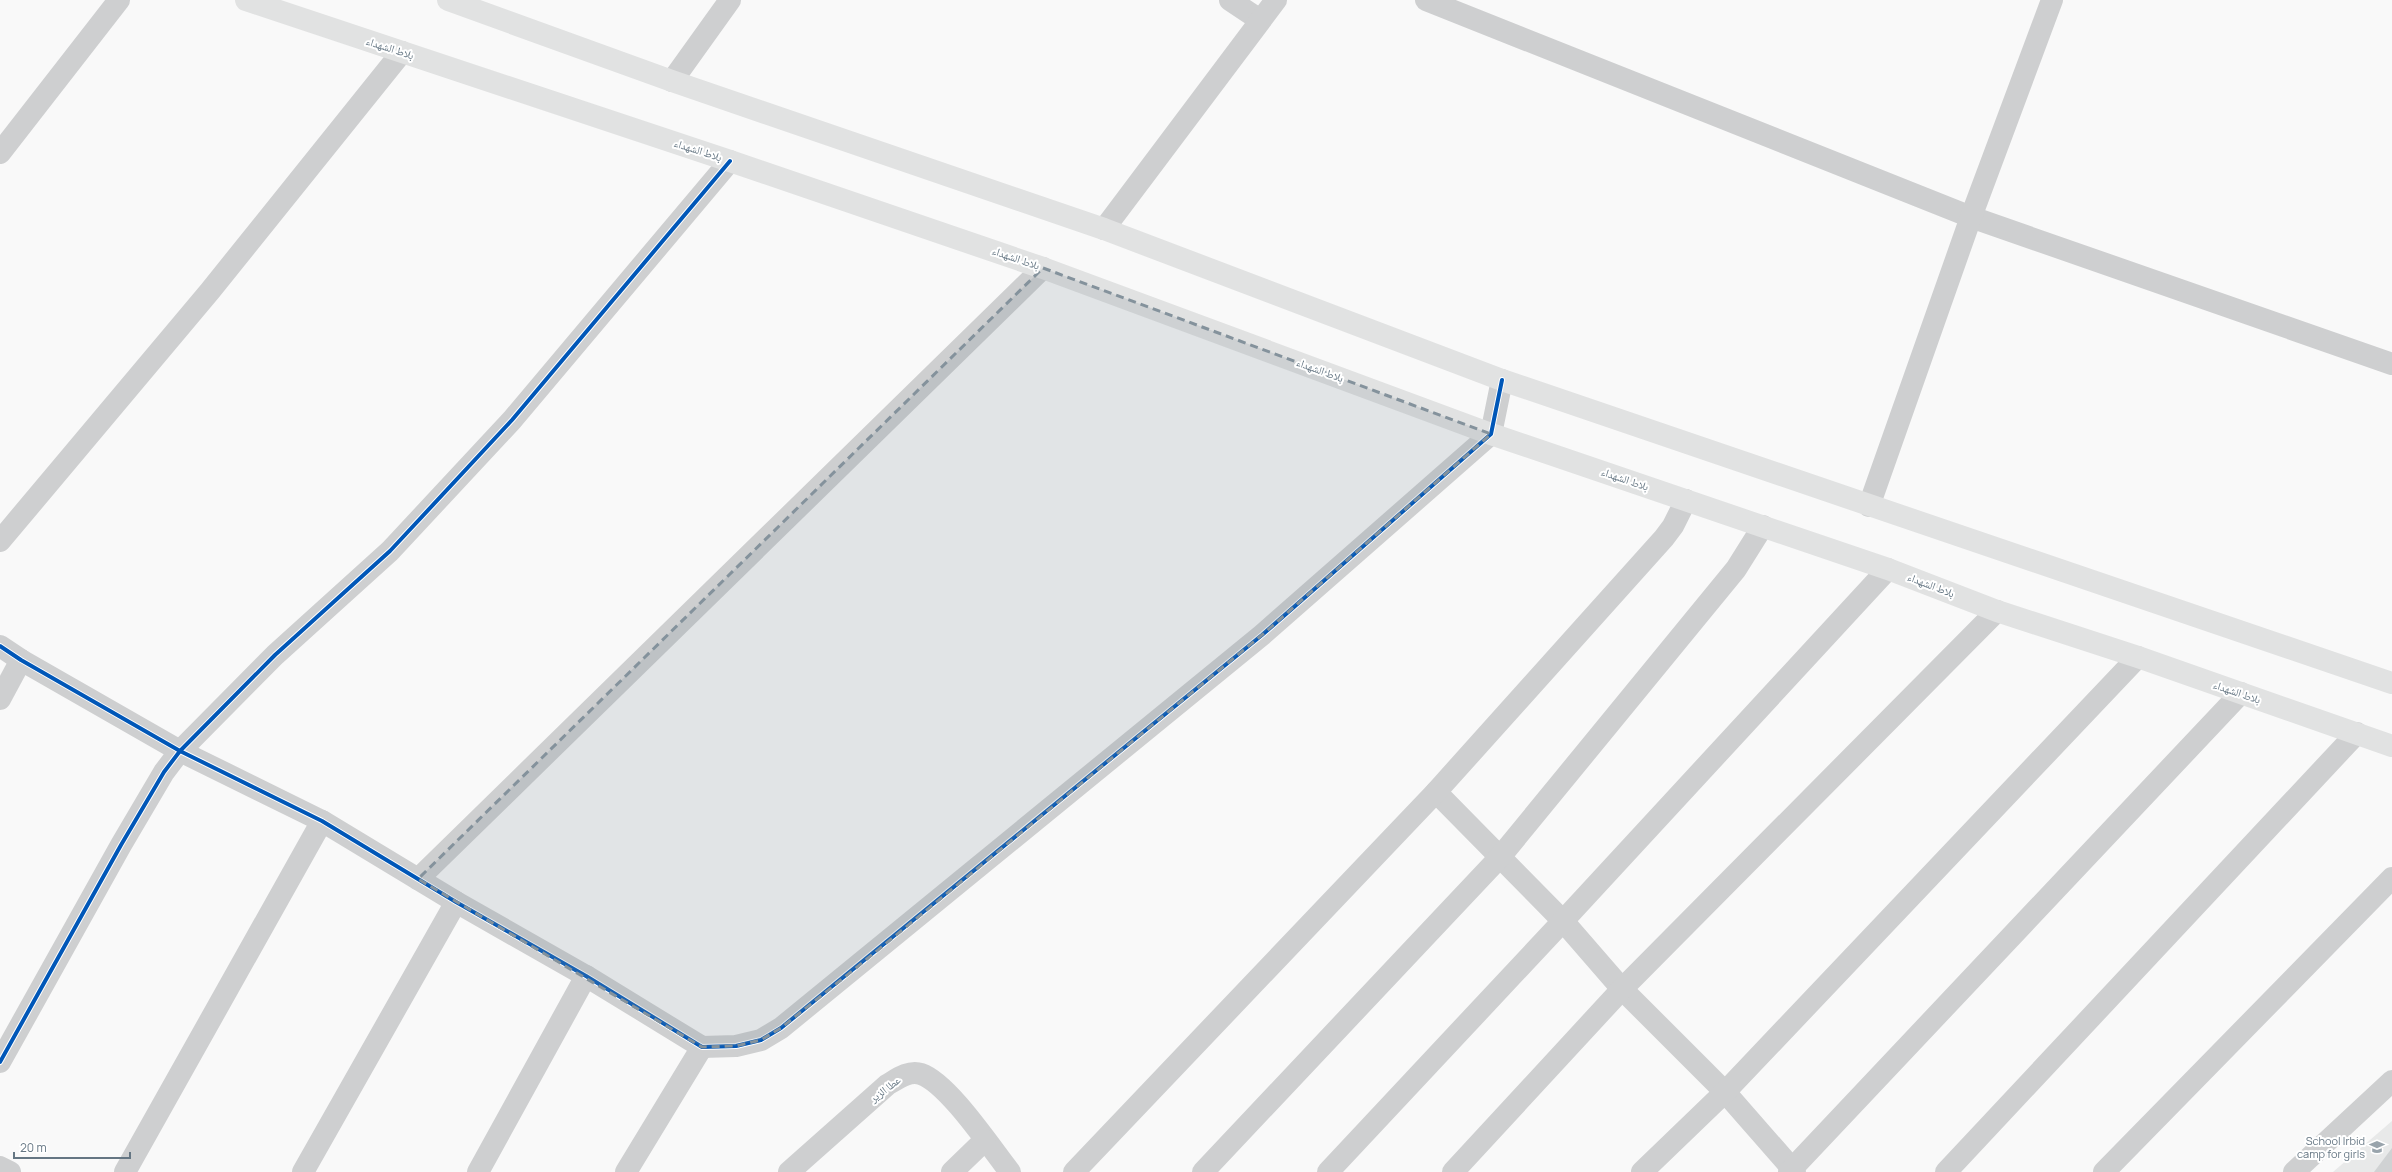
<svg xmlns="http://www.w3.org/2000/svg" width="2392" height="1172" viewBox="0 0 2392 1172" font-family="Manrope,'Noto Naskh Arabic',sans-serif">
  <rect width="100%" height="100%" fill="#f9f9f9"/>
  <polygon fill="#e8e9e9" points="2392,1121 2392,1172 2333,1172"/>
  <polygon fill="#d0d2d3" points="2392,1148 2392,1172 2374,1172"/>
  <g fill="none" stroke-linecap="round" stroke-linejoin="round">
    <g stroke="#cecfd0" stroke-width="22">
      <polyline points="1230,0 1260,20"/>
      <polyline points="1426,0 1971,217 2392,364"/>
      <polyline points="672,81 730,0"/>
      <polyline points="0,153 119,0"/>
      <polyline points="1104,229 1276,0"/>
      <polyline points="1869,506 1971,217 2052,0"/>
      <polyline points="0,541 210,291 402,52"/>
      <polyline points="0,646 21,660 180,751 322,821 456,902 586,976 702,1047 736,1046 761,1040 781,1028 1262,635 1491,434 1502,380"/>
      <polyline points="0,699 21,660"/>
      <polyline points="1436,792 1563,921 1622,989 1725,1092 1795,1172"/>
      <polyline points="418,879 1043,268"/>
      <polyline points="0,1062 121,845 164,772 180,751 275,655 390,551 512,420 730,161"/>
      <polyline points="0,1167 10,1172"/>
      <polyline points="125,1172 322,821"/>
      <polyline points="303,1172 456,902"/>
      <polyline points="478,1172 586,976"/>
      <polyline points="626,1172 702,1047"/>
      <path d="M789,1172l98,-87c10,-6 22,-15 34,-11 27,9 70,74 89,98"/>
      <polyline points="952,1172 985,1140"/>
      <polyline points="1074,1172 1436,792 1664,538 1673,526 1686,500"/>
      <polyline points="1203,1172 1500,857 1736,569 1763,526"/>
      <polyline points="1328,1172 1563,921 1888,569"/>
      <polyline points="1453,1172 1622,989 1997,611"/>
      <polyline points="1642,1172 1725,1092 2138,657"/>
      <polyline points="1789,1172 2241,693"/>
      <polyline points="1946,1172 2357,733"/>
      <polyline points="2104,1172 2392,878"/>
      <polyline points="2294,1172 2392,1081"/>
    </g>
    <g stroke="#e1e2e2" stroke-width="22">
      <polyline points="246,0 730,161 1043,268 1491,434 1888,569 1997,611 2138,657 2392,746"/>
      <polyline points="448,0 672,81 1104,229 1502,380 2392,683"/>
    </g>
    <g stroke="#fff" stroke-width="6">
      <g id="cycleway">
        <polyline points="0,646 21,660 180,751 322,821 456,902 586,976 702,1047 736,1046 761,1040 781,1028 1262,635 1491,434 1502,380"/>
        <polyline points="0,1062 121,845 164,772 180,751 275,655 390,551 512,420 730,161"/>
      </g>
    </g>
    <use href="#cycleway" stroke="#0057b8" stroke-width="4"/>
  </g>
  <path fill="#84929c" fill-opacity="0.2" stroke="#84929c" stroke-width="3" stroke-dasharray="8 5" stroke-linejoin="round" d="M1043,268l448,166 -229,201 -406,333 -75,60 -20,12 -25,6 -34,1 -284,-168z"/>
  <defs>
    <g id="school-bare" transform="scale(1.2)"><path d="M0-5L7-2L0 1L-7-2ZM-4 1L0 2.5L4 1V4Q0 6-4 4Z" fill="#99a4ac" stroke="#fff" stroke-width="2.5" paint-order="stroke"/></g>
  </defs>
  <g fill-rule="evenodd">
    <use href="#school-bare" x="2377" y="1147"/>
  </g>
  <g text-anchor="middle" stroke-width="4" stroke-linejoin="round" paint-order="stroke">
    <g font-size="11" fill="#657683" stroke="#fff">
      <text transform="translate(390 48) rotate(18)" y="4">بلاط الشهداء</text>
      <text transform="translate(698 150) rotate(18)" y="4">بلاط الشهداء</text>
      <text transform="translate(1016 258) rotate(19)" y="4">بلاط الشهداء</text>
      <text transform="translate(1320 370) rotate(20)" y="4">بلاط الشهداء</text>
      <text transform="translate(1625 479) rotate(19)" y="4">بلاط الشهداء</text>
      <text transform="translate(1931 585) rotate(21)" y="4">بلاط الشهداء</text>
      <text transform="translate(2237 692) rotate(19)" y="4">بلاط الشهداء</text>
      <text transform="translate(885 1089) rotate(-37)" y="4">عطا الزير</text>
    </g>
    <g font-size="11" fill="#657683" stroke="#fff" text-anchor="end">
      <text x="2365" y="1145">School Irbid<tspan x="2365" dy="13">camp for girls</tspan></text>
    </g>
  </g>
  <path d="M14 1152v6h116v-6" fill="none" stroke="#657683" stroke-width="2"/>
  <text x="20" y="1152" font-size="12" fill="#657683" stroke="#ffffff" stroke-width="3" paint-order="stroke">20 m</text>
</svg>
